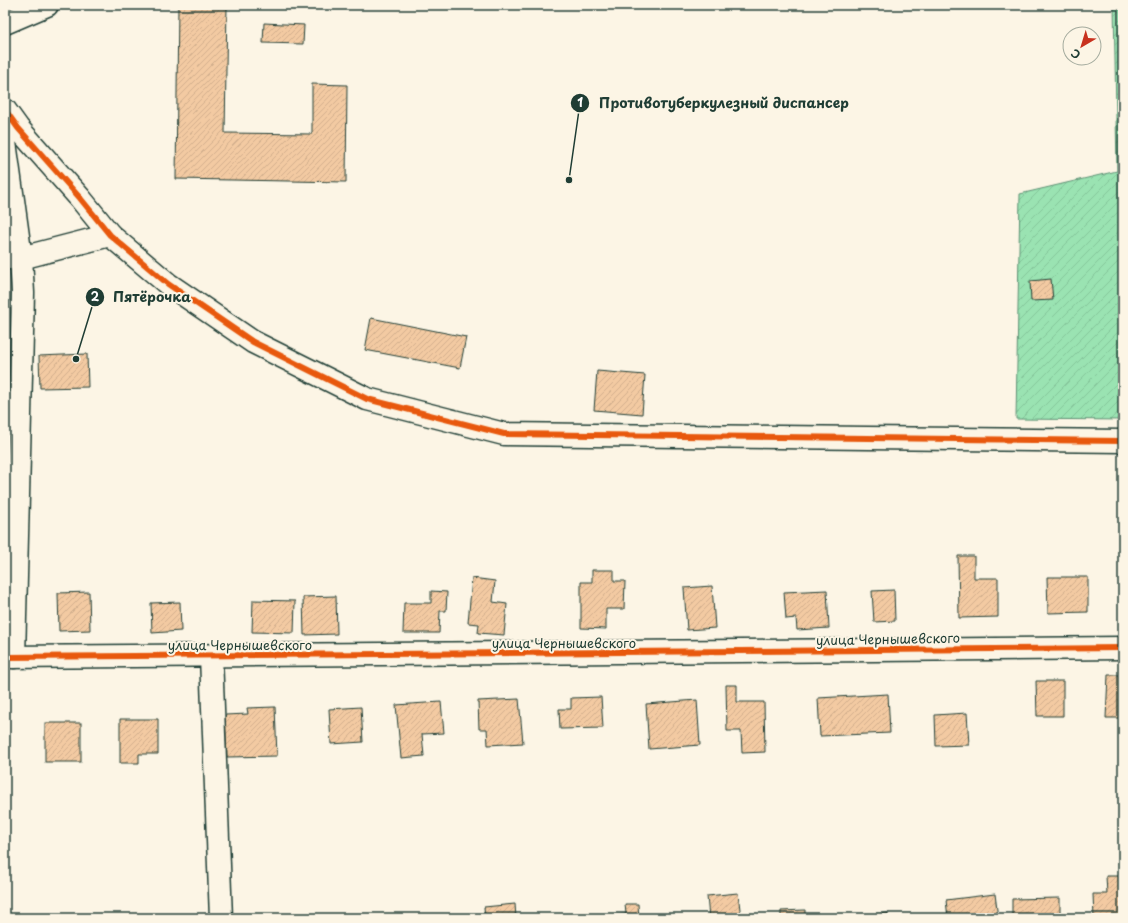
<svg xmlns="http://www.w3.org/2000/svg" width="1128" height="923" viewBox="0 0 1128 923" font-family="'Playpen Sans',sans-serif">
  <defs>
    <pattern id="garden-furrows" width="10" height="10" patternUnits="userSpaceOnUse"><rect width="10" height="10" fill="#9ae3b2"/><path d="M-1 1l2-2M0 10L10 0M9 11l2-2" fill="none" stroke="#84c49a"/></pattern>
    <pattern id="building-hatch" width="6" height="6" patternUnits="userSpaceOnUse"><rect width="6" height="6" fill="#f3caa2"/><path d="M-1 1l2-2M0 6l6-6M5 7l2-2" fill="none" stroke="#d0ae8c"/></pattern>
  </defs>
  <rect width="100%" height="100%" fill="#fcf5e5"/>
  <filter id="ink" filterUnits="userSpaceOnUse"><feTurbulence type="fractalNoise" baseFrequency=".025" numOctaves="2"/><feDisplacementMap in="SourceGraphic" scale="8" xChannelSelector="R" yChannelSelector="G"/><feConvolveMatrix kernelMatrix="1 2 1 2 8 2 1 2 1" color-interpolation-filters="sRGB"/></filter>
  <g filter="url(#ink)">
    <polygon fill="url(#garden-furrows)" stroke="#5c9073" points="1114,5 1123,5 1123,420 1016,419 1020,194 1117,171"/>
    <g fill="url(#building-hatch)" stroke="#1f3d34">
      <polygon points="178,5 227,5 225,133 312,134 312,84 347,85 346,182 176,179"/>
      <polygon points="264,23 304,25 303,44 263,43"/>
      <polygon points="1051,279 1053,300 1031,301 1030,281"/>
      <polygon points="371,318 466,337 460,368 365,350"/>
      <polygon points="87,354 88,387 40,388 39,356"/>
      <polygon points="597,371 645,375 642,414 594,410"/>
      <polygon points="958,556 974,556 974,578 998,578 998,617 959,618"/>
      <polygon points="592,570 614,570 614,581 625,581 624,609 606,609 606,629 581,628 581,582 592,582"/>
      <polygon points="1047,577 1088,577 1088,612 1048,613"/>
      <polygon points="472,578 495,581 493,602 507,604 504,635 478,633 479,624 468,623"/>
      <polygon points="712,586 715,628 687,630 684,588"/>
      <polygon points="827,590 829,628 797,630 796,618 786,619 784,592"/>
      <polygon points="894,590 895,621 874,622 872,591"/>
      <polygon points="431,591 447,592 446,611 440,611 439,633 403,633 404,603 431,603"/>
      <polygon points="89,592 90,630 59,631 58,593"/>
      <polygon points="336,596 337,634 304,635 303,597"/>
      <polygon points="253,600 295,601 294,633 252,632"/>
      <polygon points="180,602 181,631 152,633 151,603"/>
      <polygon points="1108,675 1123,675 1123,718 1106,718"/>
      <polygon points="1036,681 1063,681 1063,716 1037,716"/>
      <polygon points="726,685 737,685 737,702 764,702 765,752 742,753 741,731 727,731"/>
      <polygon points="888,694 890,733 820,736 818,698"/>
      <polygon points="601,697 603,728 560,729 559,709 571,709 571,698"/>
      <polygon points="519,699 523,743 488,745 487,729 479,729 478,701"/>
      <polygon points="697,700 700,745 649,749 646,704"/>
      <polygon points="441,702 444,733 422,734 424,756 401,758 396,705"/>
      <polygon points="275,707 277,756 227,757 225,715 248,714 247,708"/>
      <polygon points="361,707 363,742 331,744 329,709"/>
      <polygon points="967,713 969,745 936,746 935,715"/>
      <polygon points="120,719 158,719 158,754 139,754 139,763 120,763"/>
      <rect x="45" y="723" width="36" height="39"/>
      <polygon points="1106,876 1123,876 1123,918 1094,918 1093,894 1107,894"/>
      <polygon points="738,893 741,918 709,918 707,896"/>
      <polygon points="995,894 998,918 948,918 946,900"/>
      <polygon points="1060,898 1060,918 1012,918 1012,899"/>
      <polygon points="515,904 516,918 485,918 484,907"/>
      <polygon points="625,904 638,904 639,918 579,918 626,914"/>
      <polygon points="805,910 805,918 781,918 781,911"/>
      <polygon points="888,913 888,918 857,918 857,916"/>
      <polygon points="248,914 248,918 230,918 230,916"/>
      <rect x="410" y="916" width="38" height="2"/>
    </g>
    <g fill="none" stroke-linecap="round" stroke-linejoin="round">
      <g stroke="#1f3d34" stroke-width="25">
        <g id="minor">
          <polyline points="5,23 47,5"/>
          <polyline points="5,142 21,258 23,293 14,657"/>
          <polyline points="5,258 21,258 110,235"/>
          <polyline points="211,656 221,918"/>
          <polyline points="5,657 1123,648"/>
        </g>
      </g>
      <g stroke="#1f3d34" stroke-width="25">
        <polyline id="tertiary" points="5,110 18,128 80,198 110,235 168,284 253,342 367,399 504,434 1123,441"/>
      </g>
      <use href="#minor" stroke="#fcf5e5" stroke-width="22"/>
      <use href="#tertiary" stroke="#fcf5e5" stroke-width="22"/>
      <g stroke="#fcf5e5" stroke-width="8">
        <g id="cycleway">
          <polyline points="5,110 18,128 80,198 110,235 168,284 253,342 367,399 504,434 1123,441"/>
          <polyline points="5,657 1123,648"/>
        </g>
      </g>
      <use href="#cycleway" stroke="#e8590c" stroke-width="6"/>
    </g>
  </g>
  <g text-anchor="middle" stroke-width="4" stroke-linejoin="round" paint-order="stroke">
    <g font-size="13" fill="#1f3d34" stroke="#fcf5e5">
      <text transform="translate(888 639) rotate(-1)" y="5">улица Чернышевского</text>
      <text x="564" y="648">улица Чернышевского</text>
      <text x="240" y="650">улица Чернышевского</text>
    </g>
  </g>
  <path fill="none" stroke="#1f3d34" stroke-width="1.5" d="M569 180L580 103M76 359L95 297"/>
  <g fill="#1f3d34" stroke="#fcf5e5" stroke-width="1.5">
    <circle cx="569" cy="180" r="4"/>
    <circle cx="76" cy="359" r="4"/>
    <circle cx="580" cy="103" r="10"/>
    <circle cx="95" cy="297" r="10"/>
  </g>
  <g font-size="12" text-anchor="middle" font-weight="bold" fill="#fff">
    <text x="580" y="107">1</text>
    <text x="95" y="301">2</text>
  </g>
  <g font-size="14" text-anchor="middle" font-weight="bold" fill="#1f3d34" stroke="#fcf5e5" stroke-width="4" stroke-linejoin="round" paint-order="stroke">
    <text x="724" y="108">Противотуберкулезный диспансер</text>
    <text x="152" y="302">Пятёрочка</text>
  </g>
  <rect width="1128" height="923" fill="none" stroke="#fcf5e5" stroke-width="20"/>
  <rect x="10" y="10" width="1108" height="903" fill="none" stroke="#1f3d34" stroke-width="1.5" filter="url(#ink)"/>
  <g transform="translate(1082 46) rotate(218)"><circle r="19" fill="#fcf5e5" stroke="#a4ab9e"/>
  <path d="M0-3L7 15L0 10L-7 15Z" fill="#c8321e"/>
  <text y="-6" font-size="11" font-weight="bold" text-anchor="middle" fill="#1f3d34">С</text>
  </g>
</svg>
